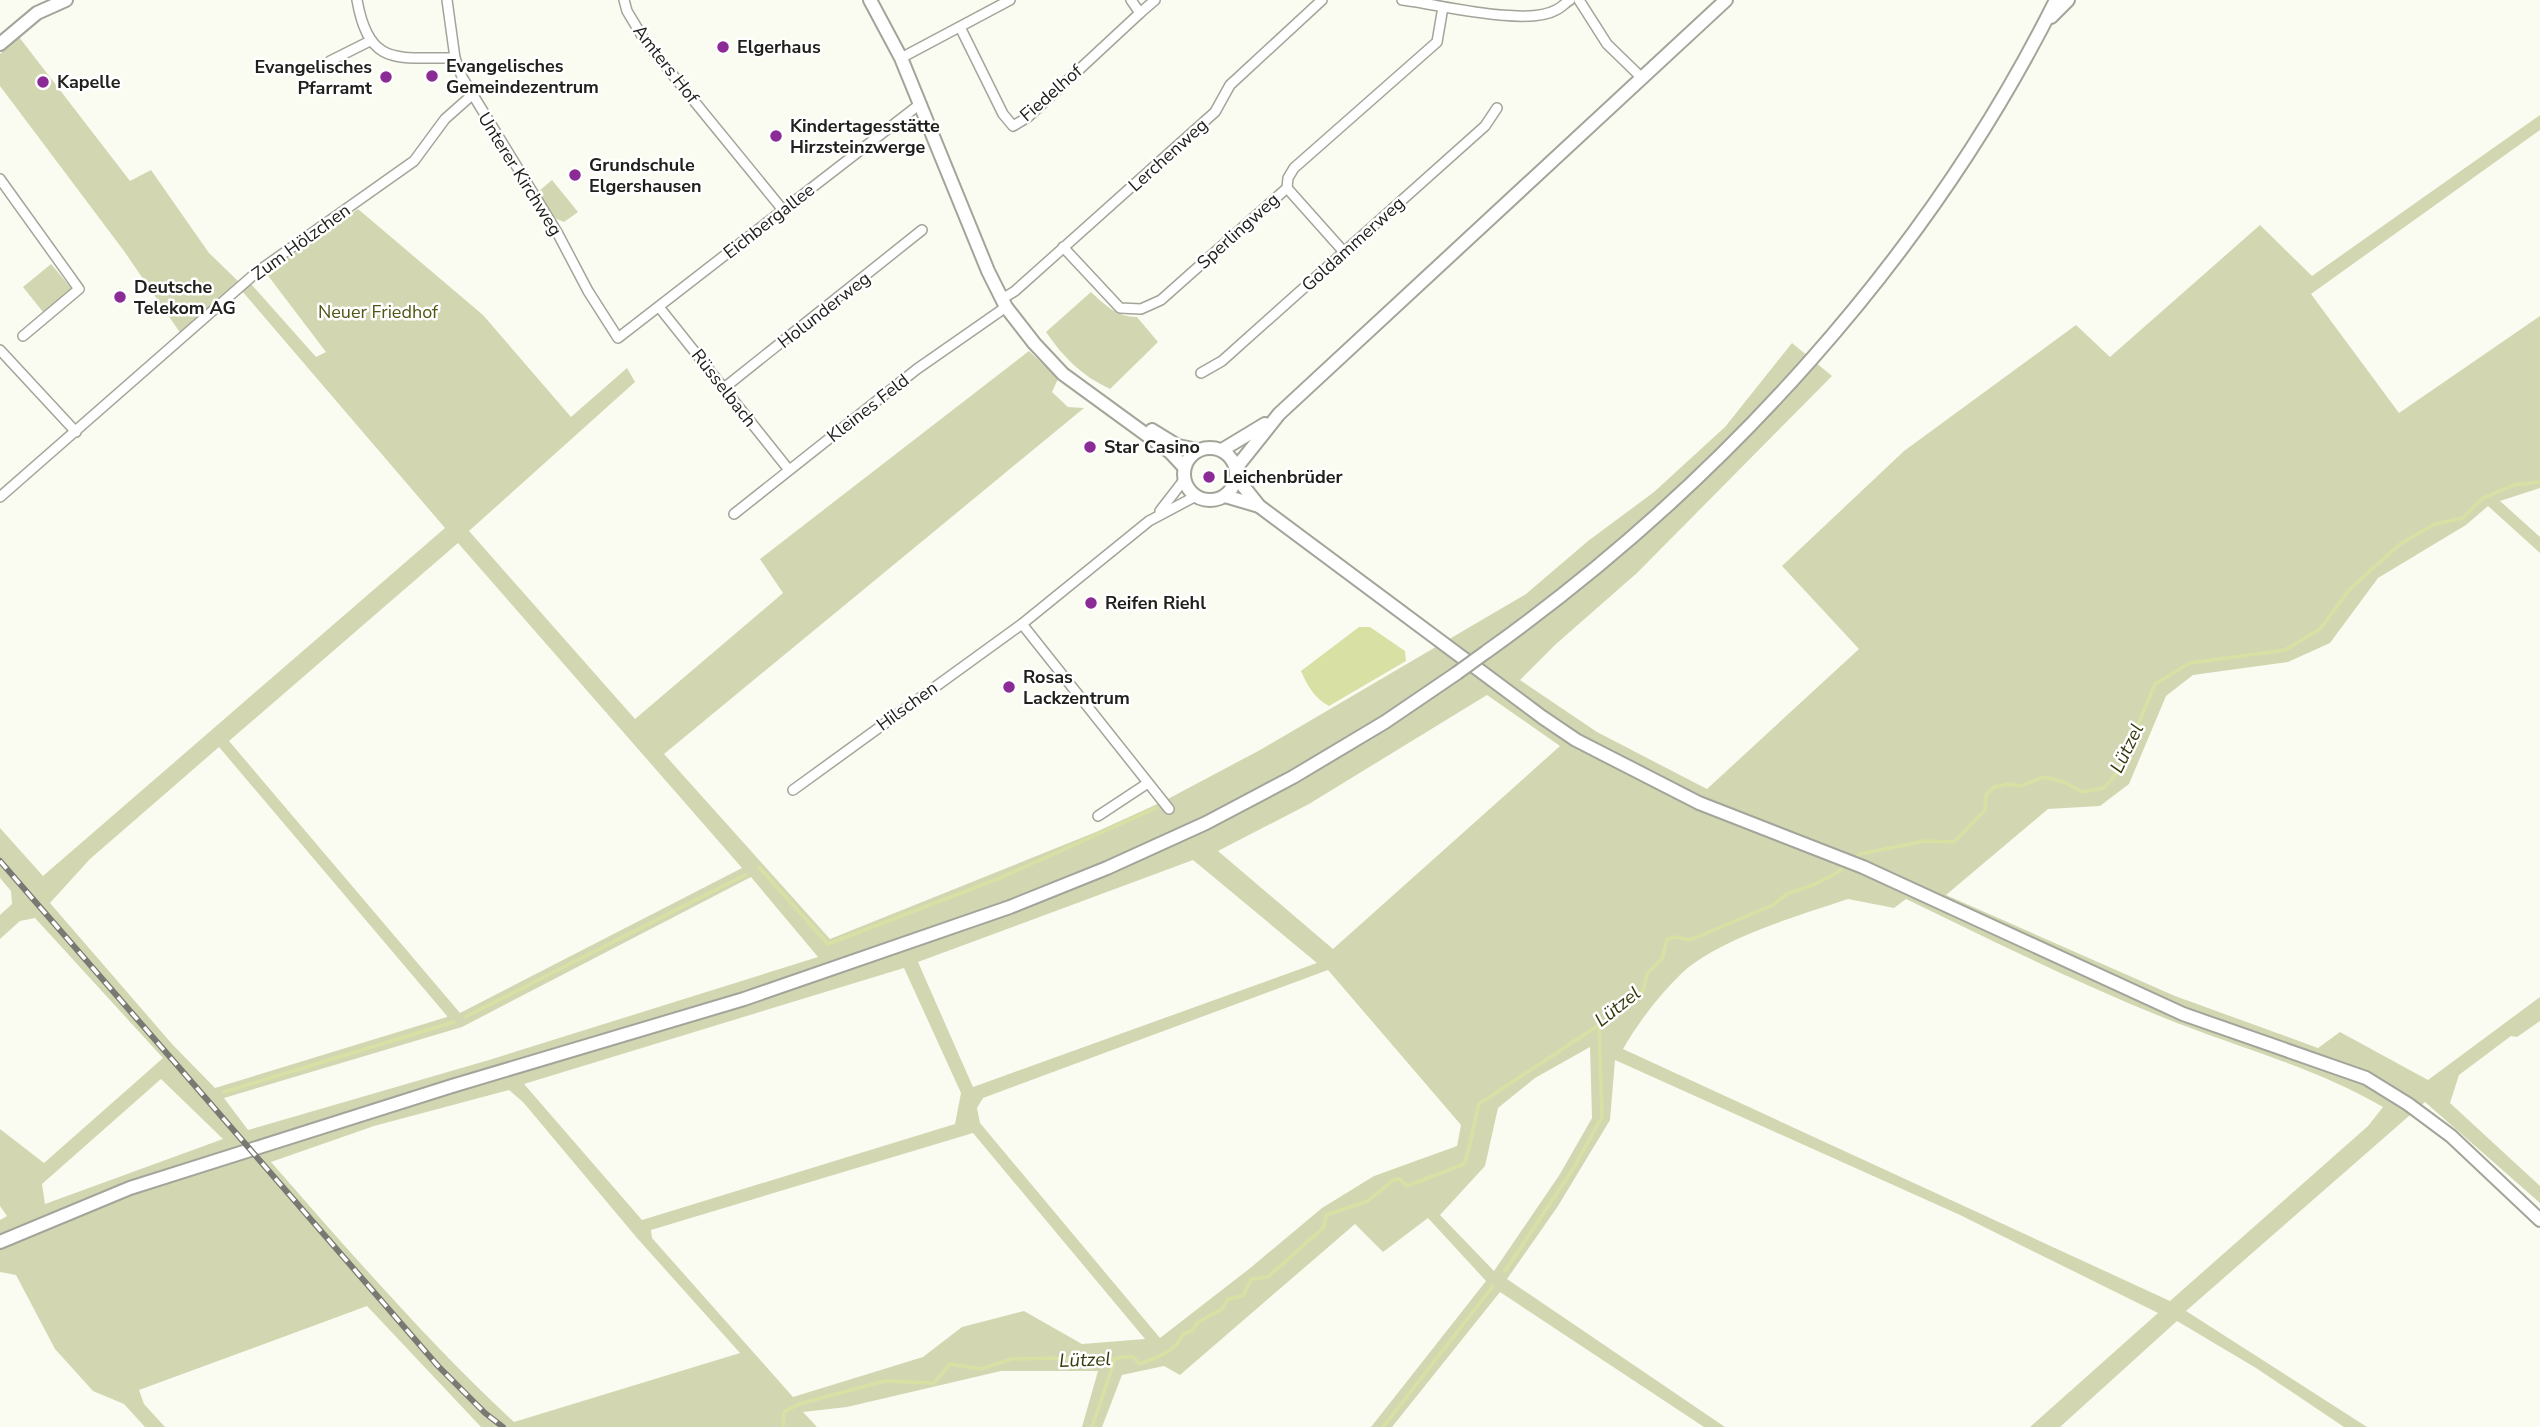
<svg xmlns="http://www.w3.org/2000/svg" width="2540" height="1427" viewBox="0 0 2540 1427" font-family="'Nunito Sans',sans-serif">
  <rect width="100%" height="100%" fill="#fbfcf1"/>
  <g fill="#d2d7b2" fill-rule="evenodd">
    <polygon points="19,37 130,181 151,170 209,253 238,281 181,334 124,251 0,86 0,54"/>
    <path d="M2540,115v15l-229,164 88,119 141,-97v172l-40,13 40,36v16l-52,-47 -22,19 -88,53 -48,65 -42,19 -95,13 -27,21 -37,88 -29,22 -52,3 -102,86 229,101 143,52 22,-16 88,48 112,-83v24l-23,16 -6,-1 -52,39 -9,28 90,83v17l-115,-101 -239,209 181,116h-23l-88,-59 -79,-47 -117,106h-30l128,-114 -198,-98 -345,-155 -5,60 -52,86 -51,73 218,148h-21l-204,-135 -108,135h-21l115,-146 -58,-63 -45,34 -28,-28 -175,151 -16,-9 -42,9 -20,52h-20l16,-56h-97l-154,36 -44,5 14,15h-336l-114,-121 -228,84 5,14 21,23h-20l-21,-23 -31,-13 -38,-42 -39,-74 -16,-3v-52l7,-4 -7,-10v-77l44,34 119,-105 -128,-140 -15,3 -20,18v-24l12,-11 -1,-13 -11,-13v-50l43,48 402,-348 -203,-237 9,-7 65,73 10,-5 -60,-79 92,-64 125,106 88,102 56,-49 8,14 -166,149 166,188 148,-126 -23,-34 269,-208 29,28 -6,13 16,15 16,1 -420,346 166,185 266,-107 68,-31 96,-51 266,-156 62,-53 66,-49 71,-65 67,-84 40,33 -195,197 -81,71 -36,36 77,52 110,57 152,-140 -77,-83 122,-115 172,-126 34,32 150,-132 52,51zM458,543l284,325 -282,145 -231,-272zM1487,695l73,51 -227,203 -115,-98 91,-47zM219,747l228,269v1l-232,71 -43,-44 -122,-141 40,-44zM1193,860l124,103 -344,124 -55,-125zM751,877l67,80 -329,103 -241,70 -24,-32 238,-71zM1848,899l46,9 12,-9c85,41 169,83 256,118 74,30 152,50 221,90l-15,19 -198,175 -547,-252c15,-26 36,-54 59,-76 36,-34 118,-58 166,-74zM904,968l57,125 -6,31 -313,96 -118,-136zM1328,970l133,155 -4,21 -83,30 -52,32 -73,61 -89,69 -180,-215 -3,-15 6,-10zM1590,1047l2,71 -32,56 -66,97 -54,-56 45,-49 13,-58 37,-30zM161,1079l62,60 -178,65 -3,-20zM509,1090l14,12 114,136 103,115 -226,69c-87,-81 -165,-171 -243,-260l103,-36zM973,1133l172,206 -63,5 -58,-33 -62,16 -39,30 -130,40 -141,-159 -1,-8z"/>
    <polygon points="552,180 578,212 564,222 552,217 538,192"/>
    <polygon points="51,264 72,289 43,312 23,287"/>
    <path d="M1091,292c14,13 26,25 46,25l21,25 -48,47c-28,-13 -47,-32 -64,-57z"/>
  </g>
  <path fill="#d8e0a4" d="M1359,627h11l35,24 1,10 -77,45c-14,-7 -22,-21 -28,-35z"/>
  <g fill="none" stroke-linecap="round" stroke-linejoin="round">
    <g stroke="#d8e0a4" stroke-width="3.5">
      <polyline points="1854,859 1860,854 1925,841 1954,842 1985,810 1986,795 1994,787 2009,784 2021,786 2044,777 2064,782 2082,792 2104,788 2119,770 2155,684 2190,663 2285,650 2320,629 2350,589 2400,544 2435,524 2463,518 2483,498 2514,485 2540,482"/>
      <polyline points="759,867 828,944 1000,878 1156,808"/>
      <polyline points="465,1017 745,875"/>
      <polyline points="224,1092 454,1022"/>
      <polyline points="1505,1271 1573,1169 1602,1117 1599,1025"/>
      <path d="M783,1427l1,-15 15,-8 86,-23 49,2 16,-19 31,5 31,-10 43,-1 46,4 22,-5h10l7,7c17,-7 36,-12 43,-30l9,-3 5,-8 25,-14 6,-10 15,-3 8,-17 17,-2 56,-50 2,-12 42,-14 25,-21 7,-1 7,7 57,-22c8,-20 9,-40 15,-60l120,-79 44,-34 4,-17 15,-15 5,-20 9,-2 14,3 83,-35 14,-11 26,-9 22,-11 13,-10"/>
      <polyline points="1092,1427 1115,1359"/>
      <polyline points="1383,1427 1493,1286"/>
    </g>
    <g stroke="#a3a49a" stroke-width="12">
      <g id="minor">
        <path d="M357,0c12,68 41,57 98,58"/>
        <polyline points="447,0 455,58 462,77 558,234 588,291 618,338 920,104"/>
        <polyline points="624,0 627,11 645,41 783,210"/>
        <path d="M1402,0c36,4 124,27 154,10 5,-2 9,-7 14,-10"/>
        <polyline points="1579,0 1607,44 1642,78"/>
        <polyline points="1140,13 1155,0"/>
        <polyline points="960,27 1003,114 1013,126 1028,117 1140,13 1131,0"/>
        <polyline points="901,58 1010,0"/>
        <polyline points="330,61 370,41"/>
        <polyline points="0,179 79,289 23,336"/>
        <polyline points="1287,188 1344,252"/>
        <polyline points="1063,247 1120,308 1141,309 1161,300 1287,188 1288,178 1294,168 1437,42 1443,7"/>
        <polyline points="1002,299 1015,291 1215,112 1230,85 1322,0"/>
        <polyline points="659,307 789,470"/>
        <polyline points="0,350 76,432"/>
        <polyline points="1201,373 1222,361 1485,126 1497,108"/>
        <polyline points="724,388 922,230"/>
        <polyline points="0,497 257,272 414,161 445,119 472,95"/>
        <polyline points="1160,511 1184,480"/>
        <polyline points="734,514 917,369 1006,307"/>
        <polyline points="1022,624 1169,809"/>
        <polyline points="793,790 1022,624 1149,521 1196,496"/>
        <polyline points="1098,816 1148,783"/>
      </g>
    </g>
    <g stroke="#a3a49a" stroke-width="16">
      <g id="tertiary">
        <polyline points="870,0 901,58 988,271 1006,307 1034,343 1063,374 1170,452 1184,467"/>
        <polyline points="0,44 37,13 66,0"/>
        <polyline points="1152,430 1178,446 1198,450"/>
        <circle cx="1210" cy="474" r="26"/>
        <polyline points="1222,450 1265,424"/>
        <polyline points="1236,468 1279,414 1726,0"/>
        <polyline points="1236,477 1259,506 1542,717 1576,740 1699,803 1863,867 2183,1014 2366,1078 2408,1104 2451,1136 2540,1220"/>
        <polyline points="1225,496 1259,506"/>
      </g>
    </g>
    <g stroke="#a3a49a" stroke-width="16">
      <g id="secondary">
        <polyline points="2051,17 2068,0"/>
        <path d="M1486,652c234,-167 441,-393 570,-652"/>
        <polyline points="0,1242 130,1188 452,1086 744,999 1010,907 1107,868 1206,823 1293,777 1385,722 1457,673"/>
      </g>
    </g>
    <use href="#minor" stroke="#fff" stroke-width="9"/>
    <use href="#tertiary" stroke="#fff" stroke-width="12"/>
    <use href="#secondary" stroke="#fff" stroke-width="12"/>
    <g stroke="#787972" stroke-width="6">
      <polyline id="rail" points="0,861 438,1366 485,1413 503,1427"/>
    </g>
    <use href="#rail" stroke="#fff" stroke-width="3.5" stroke-dasharray="10" stroke-linecap="butt"/>
    <g stroke="#a3a49a" stroke-width="16" stroke-linecap="butt">
      <polyline id="secondary-bridge" points="1457,673 1486,652"/>
    </g>
    <use href="#secondary-bridge" stroke="#fff" stroke-width="12"/>
  </g>
  <g fill="#8b2b95" stroke="#fff" stroke-width="2.5">
    <circle cx="723" cy="47" r="7"/>
    <circle cx="432" cy="76" r="7"/>
    <circle cx="386" cy="77" r="7"/>
    <circle cx="43" cy="82" r="7"/>
    <circle cx="776" cy="136" r="7"/>
    <circle cx="575" cy="175" r="7"/>
    <circle cx="120" cy="297" r="7"/>
    <circle cx="1090" cy="447" r="7"/>
    <circle cx="1209" cy="477" r="7"/>
    <circle cx="1091" cy="603" r="7"/>
    <circle cx="1009" cy="687" r="7"/>
  </g>
  <g text-anchor="middle" stroke-width="5" stroke-linejoin="round" paint-order="stroke">
    <g font-size="18" font-weight="bold" fill="#20201c" stroke="#fff" text-anchor="start">
      <text x="737" y="53">Elgerhaus</text>
      <text x="446" y="72">Evangelisches<tspan x="446" dy="21">Gemeindezentrum</tspan></text>
      <text x="372" y="73" text-anchor="end">Evangelisches<tspan x="372" dy="21">Pfarramt</tspan></text>
      <text x="57" y="88">Kapelle</text>
      <text x="790" y="132">Kindertagesstätte<tspan x="790" dy="21">Hirzsteinzwerge</tspan></text>
      <text x="589" y="171">Grundschule<tspan x="589" dy="21">Elgershausen</tspan></text>
      <text x="134" y="293">Deutsche<tspan x="134" dy="21">Telekom AG</tspan></text>
      <text x="1104" y="453">Star Casino</text>
      <text x="1223" y="483">Leichenbrüder</text>
      <text x="1105" y="609">Reifen Riehl</text>
      <text x="1023" y="683">Rosas<tspan x="1023" dy="21">Lackzentrum</tspan></text>
    </g>
    <g font-size="18" fill="#20201c" stroke="#fff">
      <text transform="translate(666 64) rotate(52)" y="6">Amters Hof</text>
      <text transform="translate(1051 93) rotate(-41)" y="6">Fiedelhof</text>
      <text transform="translate(1168 155) rotate(-42)" y="6">Lerchenweg</text>
      <text transform="translate(520 174) rotate(58)" y="6">Unterer Kirchweg</text>
      <text transform="translate(769 221) rotate(-38)" y="6">Eichbergallee</text>
      <text transform="translate(1238 231) rotate(-42)" y="6">Sperlingweg</text>
      <text transform="translate(301 242) rotate(-36)" y="6">Zum Hölzchen</text>
      <text transform="translate(1353 244) rotate(-42)" y="6">Goldammerweg</text>
      <text transform="translate(824 310) rotate(-38)" y="6">Holunderweg</text>
      <text transform="translate(724 388) rotate(52)" y="6">Rüsselbach</text>
      <text transform="translate(868 408) rotate(-38)" y="6">Kleines Feld</text>
      <text transform="translate(907 706) rotate(-36)" y="6">Hilschen</text>
    </g>
    <g font-size="18" fill="#505613" stroke="#fff">
      <text x="378" y="318">Neuer Friedhof</text>
    </g>
    <g font-size="19" font-style="italic" fill="#363a0c" stroke="#fff">
      <text transform="translate(2126 748) rotate(-64)" y="7">Lützel</text>
      <text transform="translate(1617 1006) rotate(-38)" y="7">Lützel</text>
      <text transform="translate(1085 1359) rotate(-2)" y="7">Lützel</text>
    </g>
  </g>
</svg>
